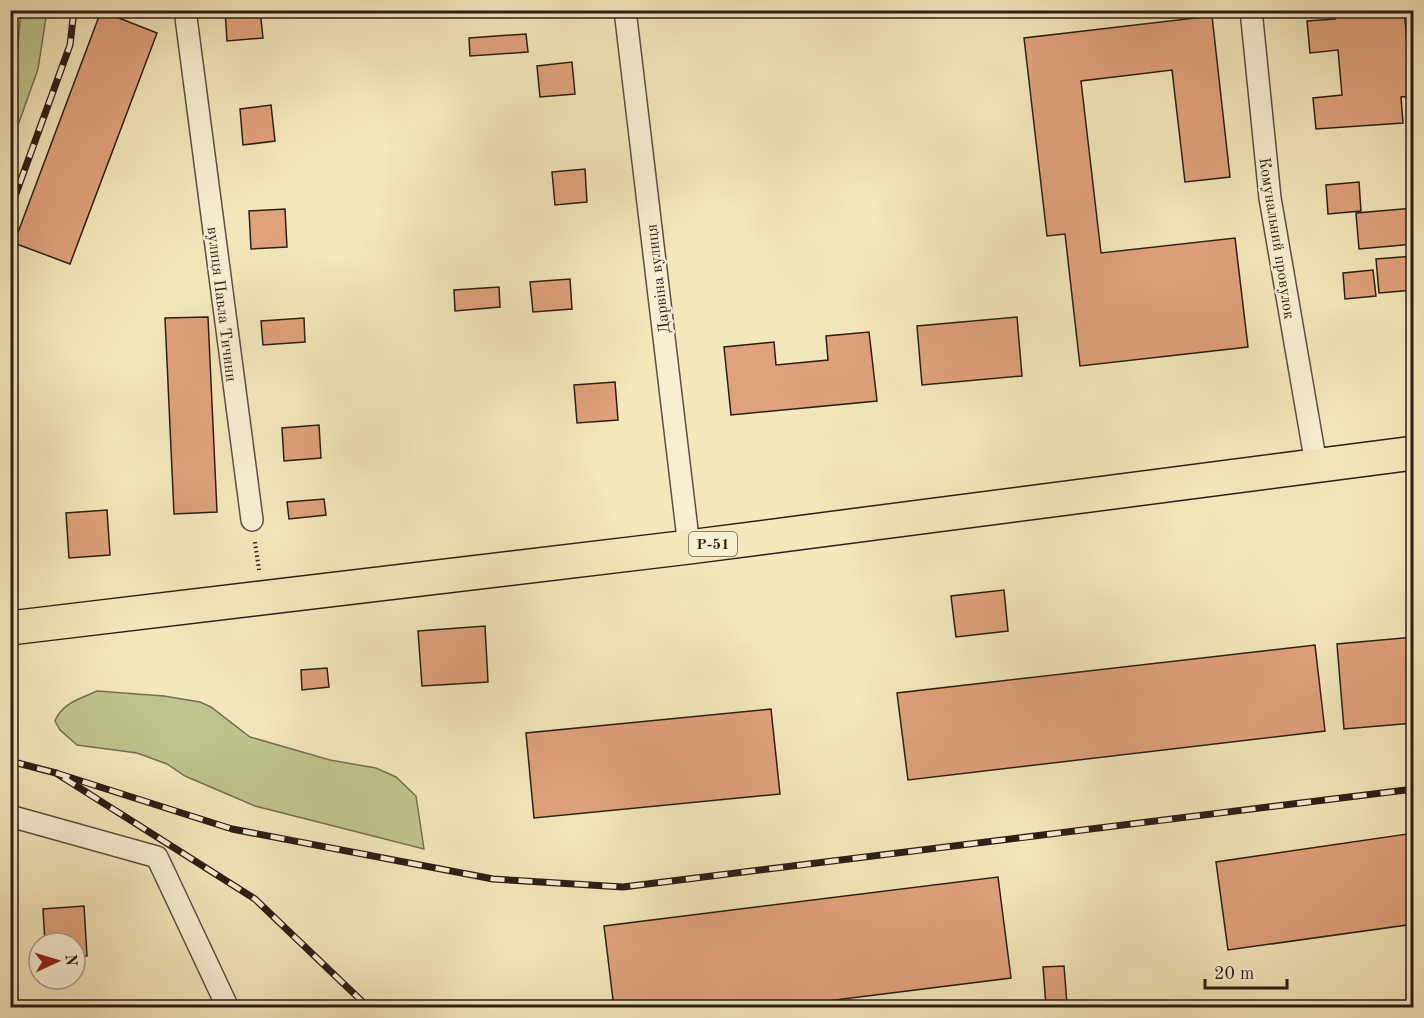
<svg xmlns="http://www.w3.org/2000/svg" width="1424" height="1018" viewBox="0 0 1424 1018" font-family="'Old Standard TT',serif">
  <rect width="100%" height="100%" fill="#f4e7bc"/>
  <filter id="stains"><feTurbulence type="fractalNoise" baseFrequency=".00333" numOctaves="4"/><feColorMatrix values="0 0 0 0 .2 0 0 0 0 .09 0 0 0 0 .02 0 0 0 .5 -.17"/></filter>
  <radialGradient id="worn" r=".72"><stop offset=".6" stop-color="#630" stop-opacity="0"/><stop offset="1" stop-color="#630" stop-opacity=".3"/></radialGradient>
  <g fill="#bfc48e" stroke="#757152" stroke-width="1.5">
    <polygon points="21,11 47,11 38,69 11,145 11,96 15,79"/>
    <path d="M97,691l67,5 36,6 11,5 39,30 80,23 46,8 20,9 20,19 8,53 -169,-43 -70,-30 -18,-12 -30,-11 -60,-8 -17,-15 -5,-9c7,-18 25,-22 42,-30z"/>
  </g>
  <g fill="#e0a27c" stroke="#2b1e16" stroke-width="1.5">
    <polygon points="225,10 260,10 263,38 227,41"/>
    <polygon points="1370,10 1404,10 1412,96 1401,97 1403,123 1316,129 1313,98 1342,95 1338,50 1310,53 1307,21 1335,19 1335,14"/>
    <polygon points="101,11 157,33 70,264 14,243"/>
    <polygon points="1212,16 1230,177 1185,182 1172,70 1081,81 1101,253 1235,238 1248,347 1080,366 1065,234 1047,236 1024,38"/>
    <polygon points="526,34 528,52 470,56 469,38"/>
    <polygon points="572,62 575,94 540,97 537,66"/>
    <polygon points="271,105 275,141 243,145 240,109"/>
    <polygon points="585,169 587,202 555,205 552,172"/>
    <polygon points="1359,182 1361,211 1328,214 1326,185"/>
    <polygon points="1414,208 1414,244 1359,249 1356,213"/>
    <polygon points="285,209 287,247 251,249 249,211"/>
    <polygon points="1414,256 1414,290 1379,293 1376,259"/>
    <polygon points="1373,270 1376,296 1345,299 1343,273"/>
    <polygon points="570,279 572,309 533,312 530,282"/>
    <polygon points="499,287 500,307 455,311 454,290"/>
    <polygon points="208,317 217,512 174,514 165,318"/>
    <polygon points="1017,317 1022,376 922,385 917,326"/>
    <polygon points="304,318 305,342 263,345 261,321"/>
    <polygon points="869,332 877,401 731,415 724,347 774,342 776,365 828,360 826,336"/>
    <polygon points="615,382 618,420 577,423 574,385"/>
    <polygon points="319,425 321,458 284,461 282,428"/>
    <polygon points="324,499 326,515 289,519 287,502"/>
    <polygon points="10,504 13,504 16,547 10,547"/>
    <polygon points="107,510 110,555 69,558 66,513"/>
    <polygon points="1004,590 1008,631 956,637 951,596"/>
    <polygon points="485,626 488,682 422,686 418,631"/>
    <polygon points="1414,637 1414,723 1344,729 1337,644"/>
    <polygon points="1315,645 1325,731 908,780 897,693"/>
    <polygon points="327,668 329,687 302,690 301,670"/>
    <polygon points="771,709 780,794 534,818 526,733"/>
    <polygon points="1414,833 1414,924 1228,950 1216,862"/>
    <polygon points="998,877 1011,978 771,1008 614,1008 604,926"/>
    <polygon points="84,906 87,956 75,956 75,943 45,943 43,909"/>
    <polygon points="1064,966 1067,1004 1046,1006 1043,967"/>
  </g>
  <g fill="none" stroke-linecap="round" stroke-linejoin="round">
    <g stroke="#5d5040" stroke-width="24">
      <g id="street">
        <polyline points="185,10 252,520"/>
        <polyline points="625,10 689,547"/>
        <polyline points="1251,10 1270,198 1316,464"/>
        <polyline points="10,816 157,857 228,1008"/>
      </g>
    </g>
    <g stroke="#2b1e16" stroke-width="36">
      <polyline id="primary" points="10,628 689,547 1414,453"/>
    </g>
    <polyline stroke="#2b1e16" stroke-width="4" stroke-dasharray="1.5 3" stroke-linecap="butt" points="255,542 259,570"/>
    <use href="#street" stroke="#f8efd3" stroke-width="21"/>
    <use href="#primary" stroke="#f4e7bc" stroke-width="33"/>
    <g stroke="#2b1e16" stroke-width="7">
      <g id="rail">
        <polyline points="10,210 70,45 74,10"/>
        <polyline points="10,761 56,773 255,899 369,1008"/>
        <polyline points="56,773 232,829 493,879 623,887 1414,789"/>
      </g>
    </g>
    <use href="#rail" stroke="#f8efd3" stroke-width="4.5" stroke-dasharray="14" stroke-linecap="butt"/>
  </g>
  <g text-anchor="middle" stroke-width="4.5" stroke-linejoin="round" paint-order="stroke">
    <rect fill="#f8efd3" stroke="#685d4f" stroke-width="1.5" x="689" y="532" width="48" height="24" rx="4.5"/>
    <g font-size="15" font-weight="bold" fill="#2b1e16">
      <text x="713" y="549">Р-51</text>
    </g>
    <g font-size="16" fill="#2b1e16" stroke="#f8efd3">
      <text transform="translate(1278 238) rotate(81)" y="6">Комунальний провулок</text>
      <text transform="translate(657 279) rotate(-97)" y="6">Дарвіна вулиця</text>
      <text transform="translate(223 304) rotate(83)" y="6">вулиця Павла Тичини</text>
    </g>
  </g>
  <rect width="1424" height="1018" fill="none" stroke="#f4e7bc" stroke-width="36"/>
  <rect x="12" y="12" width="1400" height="994" fill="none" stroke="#2b1e16" stroke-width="3"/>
  <rect x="18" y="18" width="1388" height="982" fill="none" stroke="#2b1e16" stroke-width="1.5"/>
  <g transform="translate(57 961) rotate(86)"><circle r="28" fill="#f8efd3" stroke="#a69b87" stroke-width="1.5"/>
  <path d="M0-4.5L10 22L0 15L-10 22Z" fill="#8f2418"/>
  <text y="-9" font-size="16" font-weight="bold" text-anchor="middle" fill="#2b1e16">N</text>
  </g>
  <path d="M1205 979v9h82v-9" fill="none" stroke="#2b1e16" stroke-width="3"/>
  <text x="1214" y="979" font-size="18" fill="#2b1e16" stroke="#f8efd3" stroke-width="4.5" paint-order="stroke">20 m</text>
  <rect width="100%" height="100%" filter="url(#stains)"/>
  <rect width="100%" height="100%" fill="url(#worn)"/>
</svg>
